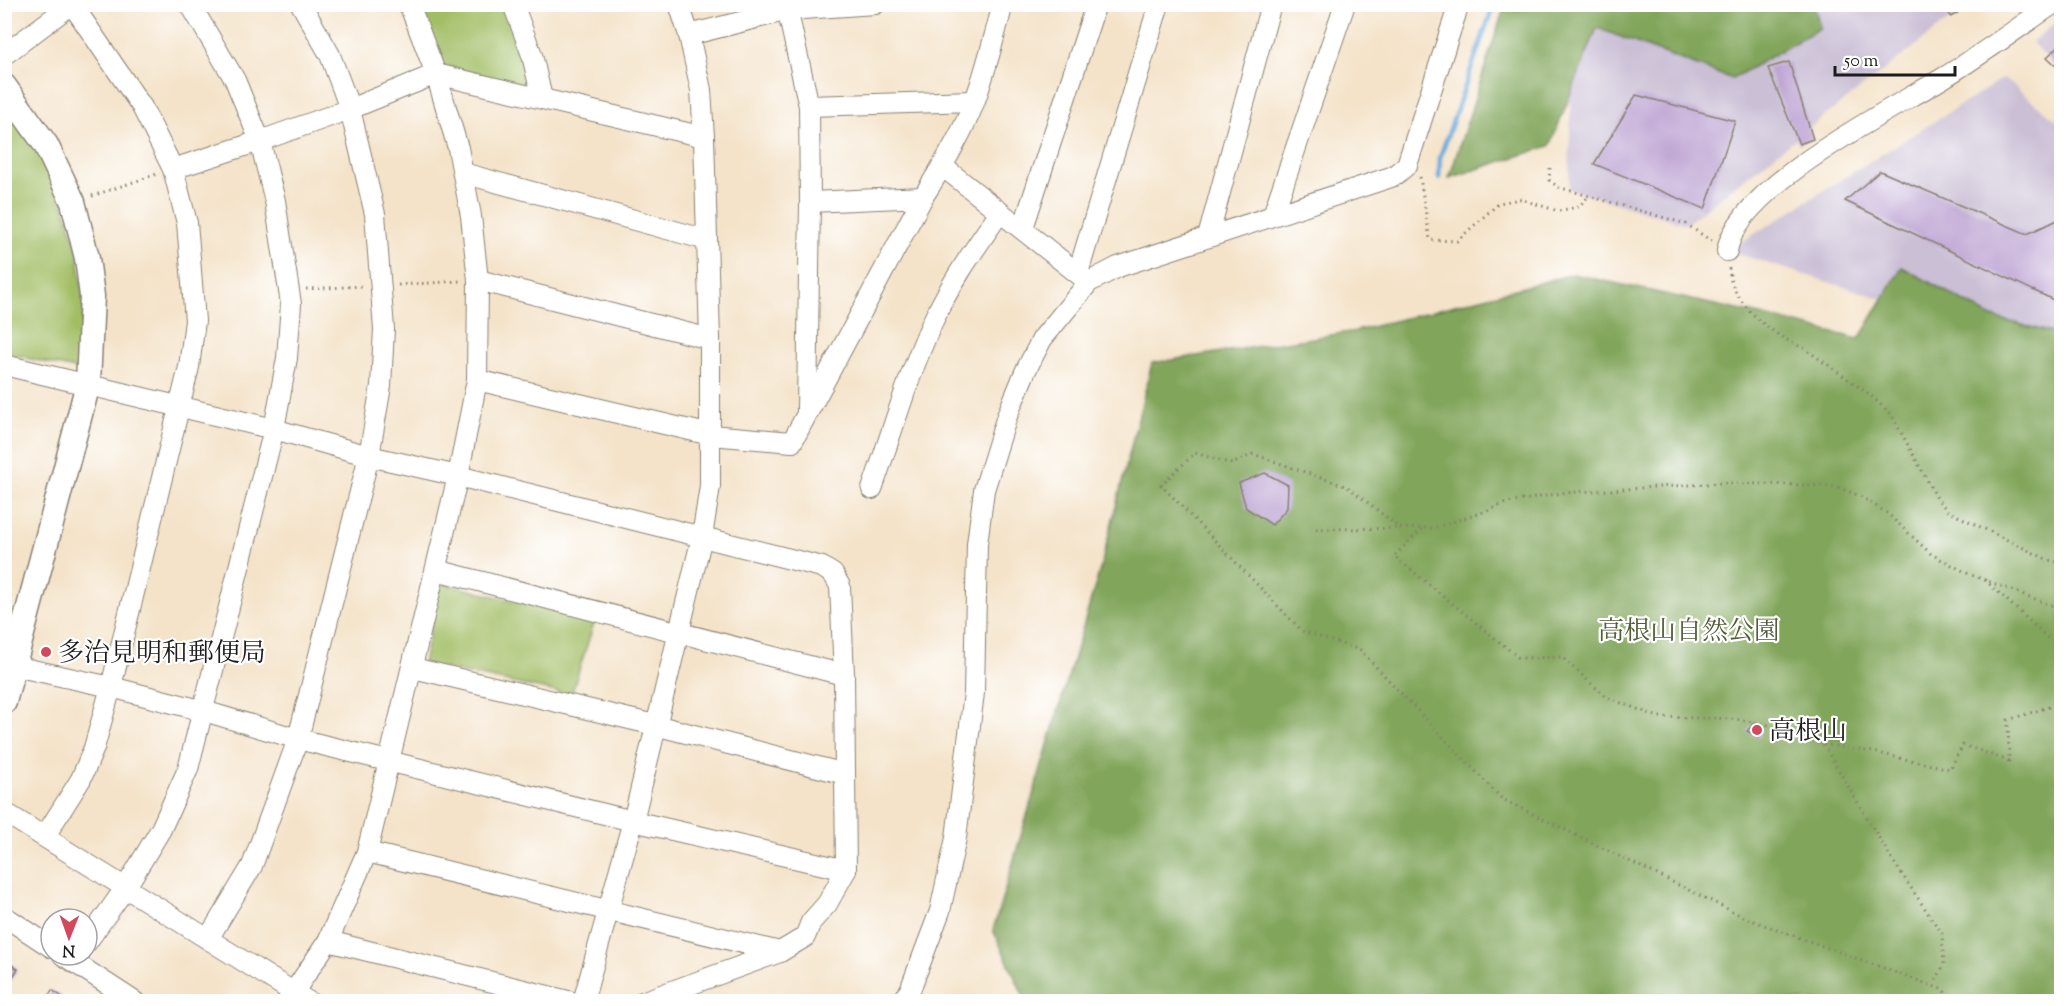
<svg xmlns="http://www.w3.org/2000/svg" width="2066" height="1006" viewBox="0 0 2066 1006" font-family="'Sorts Mill Goudy','Noto Serif JP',serif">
  <rect width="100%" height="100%" fill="#fff"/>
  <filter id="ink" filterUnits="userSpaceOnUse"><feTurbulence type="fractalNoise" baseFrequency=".0167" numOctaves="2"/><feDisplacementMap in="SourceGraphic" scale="12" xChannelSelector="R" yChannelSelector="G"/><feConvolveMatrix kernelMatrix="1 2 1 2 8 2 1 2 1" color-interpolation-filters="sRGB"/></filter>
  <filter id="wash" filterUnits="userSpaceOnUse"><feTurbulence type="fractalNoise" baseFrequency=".008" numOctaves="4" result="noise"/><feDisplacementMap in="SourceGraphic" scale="24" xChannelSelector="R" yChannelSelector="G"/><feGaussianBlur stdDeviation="1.35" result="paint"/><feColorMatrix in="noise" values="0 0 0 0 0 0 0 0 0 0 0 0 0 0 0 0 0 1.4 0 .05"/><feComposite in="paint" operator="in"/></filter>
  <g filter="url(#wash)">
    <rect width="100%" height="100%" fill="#f4e3c9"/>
    <g fill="#cbbfd5">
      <polygon points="1572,5 1968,5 1686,224 1569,189"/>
      <polygon points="2061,18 2061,75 2032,42"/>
      <polygon points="2004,78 2061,124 2061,353 1727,251"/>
    </g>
    <g fill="#a2be65" stroke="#5f6d40" stroke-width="1.5">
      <polygon points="417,5 506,5 533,87 441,65"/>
      <polygon points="4,104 32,140 62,199 78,251 84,309 79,370 5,353"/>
      <polygon points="440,583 595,620 571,695 423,664"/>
    </g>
    <g fill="#81a55a" stroke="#4e603b" stroke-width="1.5">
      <polygon points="1505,5 1814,5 1820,28 1732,79 1597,28 1550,146 1449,178"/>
      <polygon points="1902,267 1992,317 2061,335 2061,1001 1026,1001 993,930 1101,566 1152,363 1356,331 1573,274 1752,313 1859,339"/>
    </g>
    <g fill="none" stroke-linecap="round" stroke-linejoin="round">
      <polyline stroke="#64a7d8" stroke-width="4.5" points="1439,178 1440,157 1494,4"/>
    </g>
    <g id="blocks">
      <g fill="#bda4d3">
        <polygon points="1943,4 1972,4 1951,17"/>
        <polygon points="2062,43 2062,71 2047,57"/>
        <polygon points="1789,62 1813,139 1799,144 1768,68"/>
        <polygon points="1636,95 1735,121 1705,209 1594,164"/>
        <polygon points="1880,171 2027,234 2062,218 2062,304 1845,201"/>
        <polygon points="1265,473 1288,485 1287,508 1272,525 1246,508 1239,483"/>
        <polygon points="1755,722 1762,729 1759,738 1747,731"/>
        <polygon points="4,960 18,969 6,987 4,986"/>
        <polygon points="52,990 70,1002 45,1002"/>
      </g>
    </g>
  </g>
  <g filter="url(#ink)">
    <use href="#blocks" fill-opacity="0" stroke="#888072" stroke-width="1.5"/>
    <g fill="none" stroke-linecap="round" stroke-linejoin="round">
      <g stroke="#888072" stroke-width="22">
        <g id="minor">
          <polyline points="513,4 532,55 542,98"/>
          <polyline points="786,4 809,106 810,202 807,411"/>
          <polyline points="689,35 788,10 875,4"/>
          <polyline points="4,55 72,4"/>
          <polyline points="809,106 974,101"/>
          <polyline points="942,166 1086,280"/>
          <polyline points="173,169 260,141 350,109 436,74 704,137"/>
          <polyline points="463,173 707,240"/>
          <polyline points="810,202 923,197"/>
          <polyline points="1273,215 1345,4"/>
          <polyline points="1023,228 1096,4"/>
          <polyline points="1208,237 1271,4"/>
          <path d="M1727,251c10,-64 162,-140 216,-173 38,-23 73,-49 110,-74"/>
          <polyline points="1078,273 1159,4"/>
          <polyline points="478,280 710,339"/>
          <polyline points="4,365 274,429 369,456 458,476 822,567 833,574 840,586 844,675 846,870 827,904 811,922 805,937 780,952 642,1002"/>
          <path d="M477,380l234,55 81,7 131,-245c19,-30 38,-61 51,-94 12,-32 20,-66 29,-99"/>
          <path d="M872,489c20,-56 36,-114 61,-168 18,-39 43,-74 67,-109"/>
          <polyline points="436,570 844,675"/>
          <polyline points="14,666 111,687 204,711 298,739 633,821 846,870"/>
          <polyline points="413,668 655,725 845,774"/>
          <polyline points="4,812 309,1002"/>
          <polyline points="45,836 81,779 94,748 111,687 189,367 195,321 190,258 187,223 173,169 142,107 72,4"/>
          <polyline points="367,852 780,952"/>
          <polyline points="4,916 51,947"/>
          <polyline points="208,939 252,866 298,739 369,456 381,386 384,329 375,214 350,109 330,55 301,4"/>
          <polyline points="328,941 572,1002"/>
          <polyline points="87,942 126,887 161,829 188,769 274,429 287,358 291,304 275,201 260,141 235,80 190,4"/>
          <polyline points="63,955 135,1002"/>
          <polyline points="287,1002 328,941 367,852 458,476 477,380 478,280 471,216 458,148 436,74 409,4"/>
          <polyline points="583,1002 633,821 702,537 710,486 710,339 704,137 701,90 689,35 679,4"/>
          <polyline points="902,1002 910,990 940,911 956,838 974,693 977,544 984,490 1007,416 1025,372 1042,339 1089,282 1118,267 1394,176 1407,165 1459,4"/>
        </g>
      </g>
      <g stroke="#888072" stroke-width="27">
        <polyline id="tertiary" points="4,86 46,145 73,202 87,258 92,296 88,384 4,702"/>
      </g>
      <g stroke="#888072" stroke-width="3" stroke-dasharray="1.5 4.5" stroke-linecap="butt">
        <polyline points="1550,168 1549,180 1558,187 1686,224 1713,242"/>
        <polyline points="1420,177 1430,240 1457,241 1499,203 1520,199 1558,211 1578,207 1589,196"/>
        <polyline points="92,196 157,174"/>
        <path d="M1729,268c1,6 1,13 4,18 11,27 45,52 71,62l65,46 22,20 47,86 10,11 100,49 14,3"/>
        <polyline points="398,285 461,281"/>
        <polyline points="306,289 365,286"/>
        <polyline points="1316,529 1433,528 1490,510 1502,504 1561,493 1723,483 1835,486 1860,496 1888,514 1931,554 1969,574 2051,605 2062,605"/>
        <polyline points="1401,529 1348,487 1253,454 1232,464 1195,453 1161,485 1302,631 1360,650 1502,799 1748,919 1944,990 1949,1002"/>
        <polyline points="1422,529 1394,556 1519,658 1562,657 1606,697 1658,717 1736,719 1768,725 1823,744 1891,858 1942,934 1944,965 1936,980"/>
        <polyline points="1985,580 2048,638 2062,643"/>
        <polyline points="1823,744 1873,752 1950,769 1963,745 2009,761 2008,720 2052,706 2062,699"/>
      </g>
      <use href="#minor" stroke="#fff" stroke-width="20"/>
      <use href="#tertiary" stroke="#fff" stroke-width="24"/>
    </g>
  </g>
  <g fill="#d1495b" stroke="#fff" stroke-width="2">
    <circle cx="46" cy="652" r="6"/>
    <circle cx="1757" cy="730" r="6"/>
  </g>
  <g text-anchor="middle" stroke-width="4.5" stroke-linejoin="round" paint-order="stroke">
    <g font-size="26" fill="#525d39" stroke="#fff">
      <text x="1689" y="639">高根山自然公園</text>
    </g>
    <g font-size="26" fill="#1c1c1c" stroke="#fff" text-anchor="start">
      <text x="58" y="661">多治見明和郵便局</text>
      <text x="1769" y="739">高根山</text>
    </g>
  </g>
  <rect width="2066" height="1006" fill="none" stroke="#fff" stroke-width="24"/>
  <g transform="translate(69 937) rotate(181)"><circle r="28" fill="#ffffff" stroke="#a4a4a4" stroke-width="1.5"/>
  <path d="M0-4.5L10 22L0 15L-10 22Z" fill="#d1495b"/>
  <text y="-9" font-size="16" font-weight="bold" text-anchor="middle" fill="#1c1c1c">N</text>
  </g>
  <path d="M1835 66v9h120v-9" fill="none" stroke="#1c1c1c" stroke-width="3"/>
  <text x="1844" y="66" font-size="18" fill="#1c1c1c" stroke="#ffffff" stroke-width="4.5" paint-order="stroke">50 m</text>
</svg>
